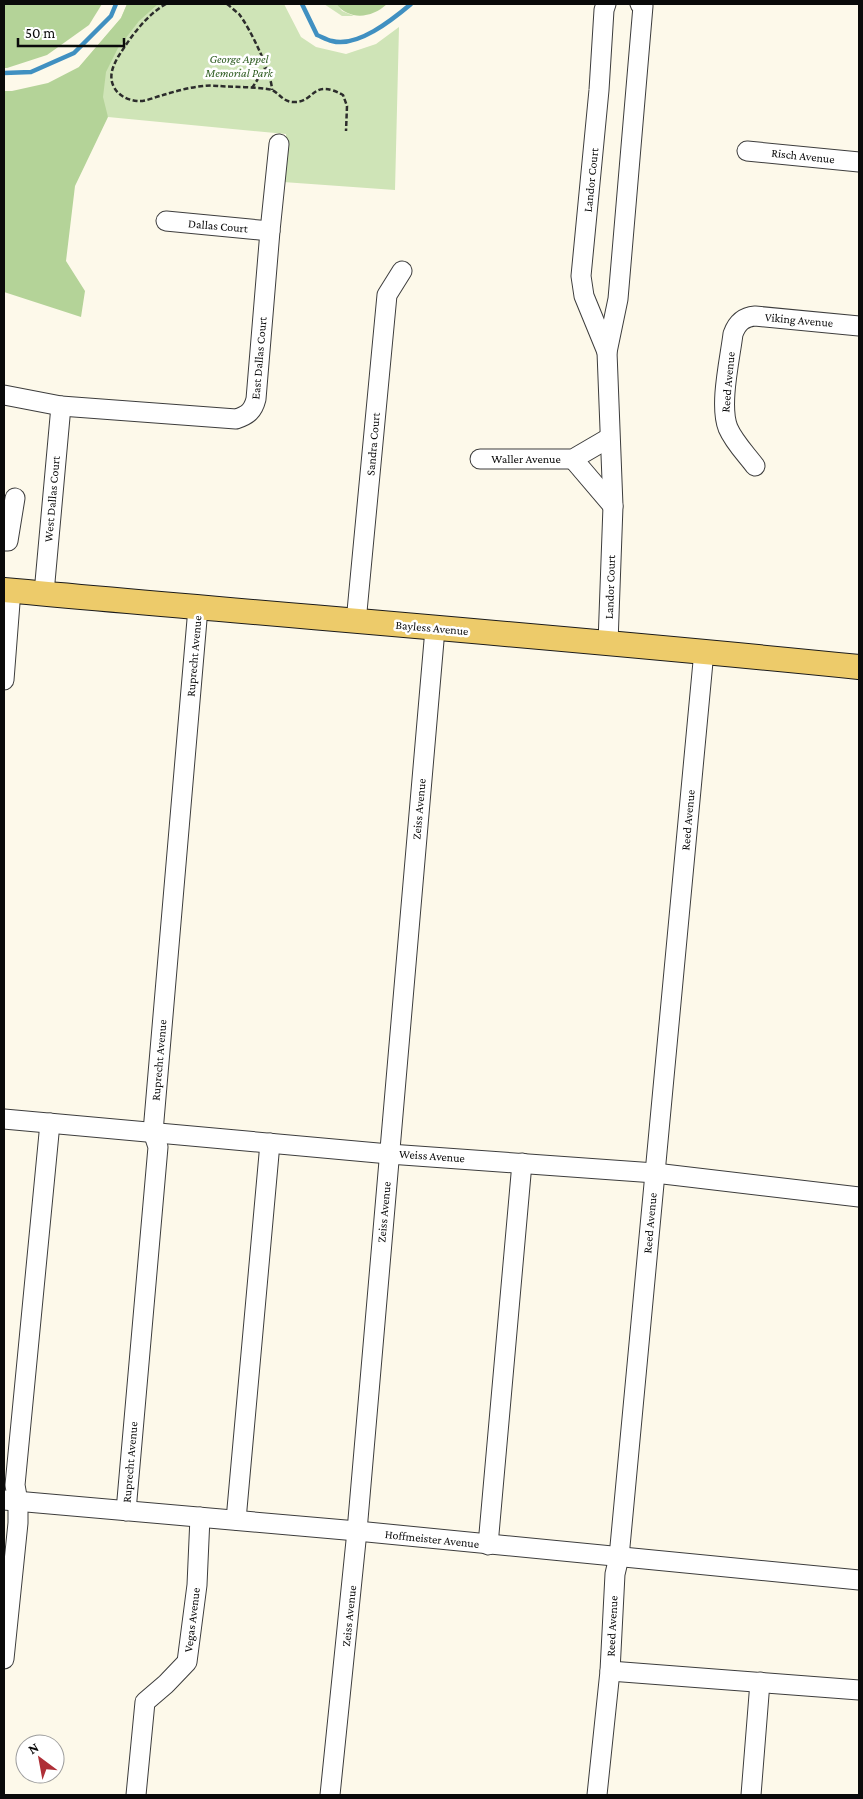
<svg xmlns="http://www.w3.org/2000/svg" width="863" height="1799" viewBox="0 0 863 1799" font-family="'Crimson Pro',serif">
  <rect width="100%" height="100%" fill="#fdf9ea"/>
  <g fill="#cfe4b7">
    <polygon points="127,4 284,4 301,37 316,47 346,54 376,44 399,27 395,190 283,182 286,134 108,117 79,67 121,18"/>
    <polygon points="324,4 336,4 342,11 354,16 342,16"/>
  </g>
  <g fill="#b4d398">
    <polygon points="4,4 102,4 89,25 47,55 7,68 4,68"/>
    <polygon points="127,4 158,4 139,21 118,48 106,72 103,97 108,117 75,186 66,261 85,291 81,317 4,292 4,91 12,91 48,83 79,67 121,18"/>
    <path d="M336,4h51c-15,14 -37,17 -51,0z"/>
  </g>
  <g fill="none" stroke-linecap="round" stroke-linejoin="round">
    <g stroke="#4090c1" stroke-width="4.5">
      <path d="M302,4l15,31c5,2 10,5 15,6 25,7 60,-21 79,-37"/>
      <polyline points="4,73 31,72 74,53 111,16 116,4"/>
    </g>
    <g stroke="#3d3d3d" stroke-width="21">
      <g id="minor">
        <polyline points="606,4 604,10 599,90 581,276 584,296 607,352"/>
        <polyline points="747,151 859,162"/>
        <polyline points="166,221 270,231"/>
        <path d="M4,395l57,11 175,13c12,-4 17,-8 20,-20l14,-168 9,-87"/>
        <polyline points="480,459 573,459 609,438"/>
        <polyline points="573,459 613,506"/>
        <path d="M755,466c-9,-12 -21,-24 -27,-38 -9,-23 2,-69 5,-94 4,-11 10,-17 22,-18l104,10"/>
        <polyline points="4,541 8,541 15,498"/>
        <polyline points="44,593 61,406"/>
        <polyline points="356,622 387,295 402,271"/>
        <polyline points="608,643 613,506 607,352 618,299 643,6 640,4"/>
        <polyline points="4,680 11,590"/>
        <polyline points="4,1119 389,1154 655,1173 859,1197"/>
        <polyline points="4,1500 357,1531 859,1580"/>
        <polyline points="126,1511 158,1147 153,1132 198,608"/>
        <polyline points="236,1520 270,1143"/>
        <polyline points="488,1545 522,1163"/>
        <polyline points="4,1659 18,1523 18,1502 15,1485 50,1123"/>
        <polyline points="610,1671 859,1690"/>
        <polyline points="136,1795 145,1702 166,1684 187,1662 197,1585 200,1517"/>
        <polyline points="330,1795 357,1531 435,629"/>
        <polyline points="597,1795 610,1671 615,1574 619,1557 704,651"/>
        <polyline points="751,1795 760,1682"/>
      </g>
    </g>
    <g stroke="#1b1b1b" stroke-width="26">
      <path id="major" d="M4,590c285,26 570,48 855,77"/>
    </g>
    <g stroke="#2c2c2c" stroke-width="2.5" stroke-dasharray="5 2.5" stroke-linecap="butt">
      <path d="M166,4c-20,11 -36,34 -48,53 -5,9 -9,18 -5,28 4,10 14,15 24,16 8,1 18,-4 26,-6 17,-5 37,-11 56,-9 11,1 45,1 53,4 8,4 12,13 23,12 20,0 17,-24 48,-7l4,11 -1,25"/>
      <path d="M227,4c4,3 8,7 12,10 11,14 33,60 33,76"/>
      <polyline points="252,88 265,68"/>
    </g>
    <use href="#minor" stroke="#fff" stroke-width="19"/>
    <use href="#major" stroke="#edcb6a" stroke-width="24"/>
  </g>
  <g text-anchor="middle" stroke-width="5" stroke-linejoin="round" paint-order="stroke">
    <g font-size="12" font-style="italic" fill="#2e5c21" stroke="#fff">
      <text x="239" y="63">George Appel<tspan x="239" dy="14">Memorial Park</tspan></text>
    </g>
    <g font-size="12" fill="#0a0a0a" stroke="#fff">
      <text transform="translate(803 156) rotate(6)" y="4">Risch Avenue</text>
      <text transform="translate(591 180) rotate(-84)" y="4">Landor Court</text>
      <text transform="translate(218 226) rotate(5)" y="4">Dallas Court</text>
      <text transform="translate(799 320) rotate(5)" y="4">Viking Avenue</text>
      <text transform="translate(259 358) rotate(-85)" y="4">East Dallas Court</text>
      <text transform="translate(728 382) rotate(-85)" y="4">Reed Avenue</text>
      <text transform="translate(373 444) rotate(-85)" y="4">Sandra Court</text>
      <text x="526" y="463">Waller Avenue</text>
      <text transform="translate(52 499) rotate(-85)" y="4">West Dallas Court</text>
      <text transform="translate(610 587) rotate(-88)" y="4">Landor Court</text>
      <text transform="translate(432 628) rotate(5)" y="4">Bayless Avenue</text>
      <text transform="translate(194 656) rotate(-85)" y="4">Ruprecht Avenue</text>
      <text transform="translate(419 809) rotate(-85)" y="4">Zeiss Avenue</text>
      <text transform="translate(688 820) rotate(-85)" y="4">Reed Avenue</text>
      <text transform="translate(159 1060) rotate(-85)" y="4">Ruprecht Avenue</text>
      <text transform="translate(432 1156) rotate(4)" y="4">Weiss Avenue</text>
      <text transform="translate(384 1212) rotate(-85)" y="4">Zeiss Avenue</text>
      <text transform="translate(650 1223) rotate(-85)" y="4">Reed Avenue</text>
      <text transform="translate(130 1462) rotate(-85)" y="4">Ruprecht Avenue</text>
      <text transform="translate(432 1539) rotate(6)" y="4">Hoffmeister Avenue</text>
      <text transform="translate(349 1616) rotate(-84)" y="4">Zeiss Avenue</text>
      <text transform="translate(192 1620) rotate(-83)" y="4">Vegas Avenue</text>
      <text transform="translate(612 1626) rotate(-87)" y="4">Reed Avenue</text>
    </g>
  </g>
  <rect width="863" height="1799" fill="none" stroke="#0a0a0a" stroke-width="10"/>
  <g transform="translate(40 1759) rotate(328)"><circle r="24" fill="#ffffff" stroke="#9d9d9d"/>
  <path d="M0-4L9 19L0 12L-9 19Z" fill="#ae2f37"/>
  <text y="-8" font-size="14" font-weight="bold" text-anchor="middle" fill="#0a0a0a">N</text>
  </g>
  <path d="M18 38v8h106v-8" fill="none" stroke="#0a0a0a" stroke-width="2.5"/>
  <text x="25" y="38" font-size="15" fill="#0a0a0a" stroke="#ffffff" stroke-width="4" paint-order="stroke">50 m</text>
</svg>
